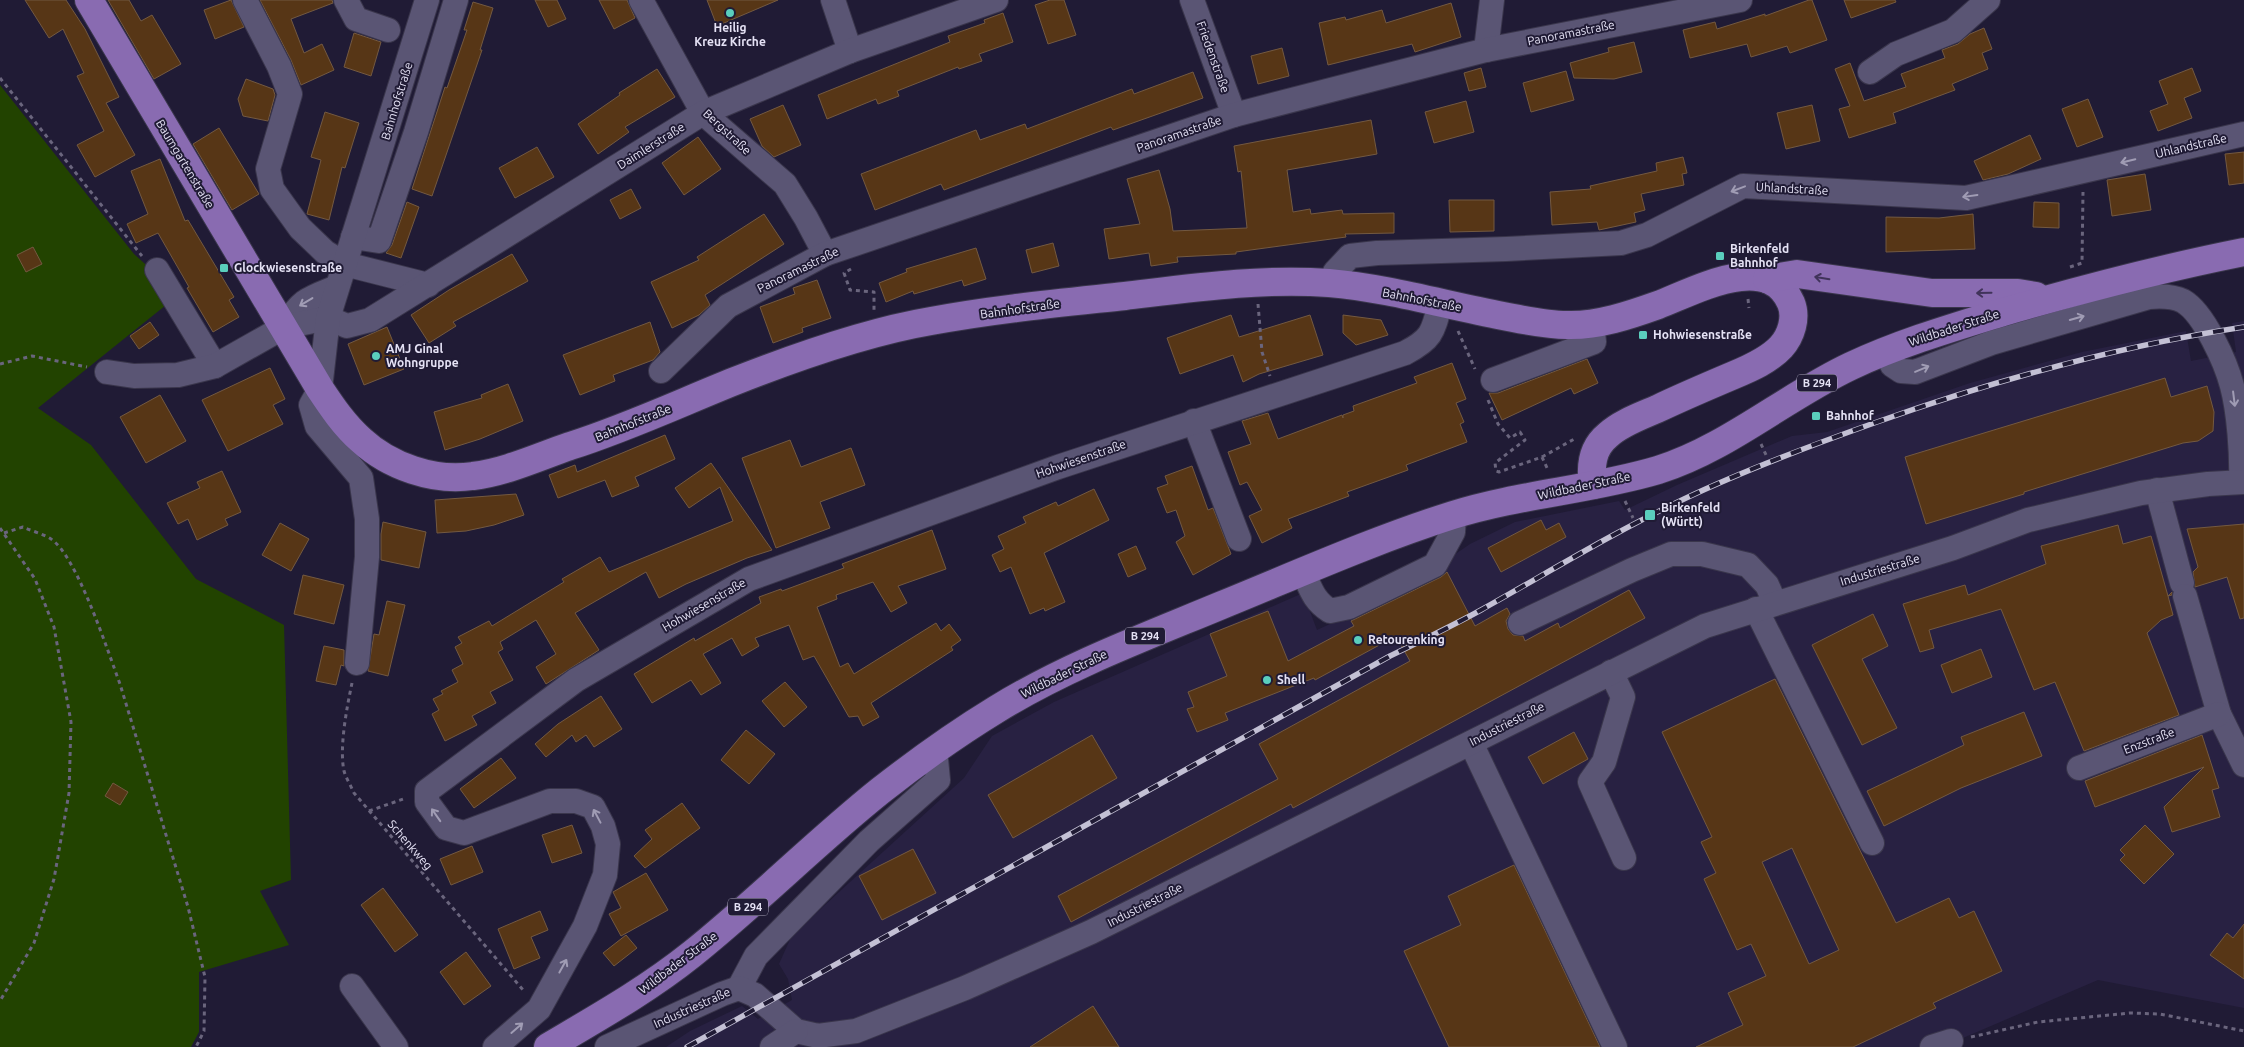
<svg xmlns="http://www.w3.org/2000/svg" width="2244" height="1047" viewBox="0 0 2244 1047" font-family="Ubuntu,sans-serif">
  <rect width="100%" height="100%" fill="#201b35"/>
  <polygon fill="#282142" points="2244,321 2244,1008 2098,980 1942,1047 666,1047 690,1031 742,1006 758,1019 792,1000 788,979 779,964 792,935 964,778 992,736 1054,702 1303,593 1317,630 1403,590 1470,544 1515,522 1619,501 1625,510 1677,485 1792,436 1827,432 1970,383 2082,352 2186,331 2191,361 2236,352 2232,323"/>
  <polygon fill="#224300" points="0,85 134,254 154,272 171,301 38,408 91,445 196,579 284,625 291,880 260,891 289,945 199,972 199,1032 191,1047 0,1047"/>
  <g fill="#573616" stroke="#735941" fill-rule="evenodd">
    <polygon points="25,0 66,0 85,29 119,97 106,103 135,155 95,177 77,145 104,131 77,76 84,73 63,29 49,38"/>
    <polygon points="108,0 129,0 141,21 152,15 181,64 154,79"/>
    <polygon points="231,0 244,27 215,39 204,10"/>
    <polygon points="260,0 332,0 333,3 291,19 304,53 322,44 334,70 301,85 291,60"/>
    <polygon points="535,0 557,0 566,19 548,27"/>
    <polygon points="599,0 627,0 635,18 614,29"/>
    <polygon points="707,0 778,0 717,26"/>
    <polygon points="1050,0 1064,0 1076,35 1048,44 1035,5"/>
    <polygon points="1809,0 1812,0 1827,40 1790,53 1787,46 1751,57 1747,44 1690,58 1683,30 1715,22 1717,29 1765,14 1765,16"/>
    <polygon points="1844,0 1895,0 1896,2 1851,18"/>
    <polygon points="473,2 493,8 480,50 482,50 432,196 412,189 445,87 447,88 467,30 464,30"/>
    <polygon points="1451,3 1461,37 1415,52 1412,44 1328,65 1319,23 1345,17 1346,20 1382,10 1386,23"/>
    <polygon points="1003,13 1013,42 979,54 982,61 959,69 958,67 897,91 899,96 878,104 876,99 827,119 818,95 950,42 948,36 985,23 984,20"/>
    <polygon points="1984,28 1992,49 1982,53 1988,69 1952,84 1955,90 1893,113 1896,123 1849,138 1839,109 1850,106 1835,69 1850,63 1864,101 1906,87 1901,74 1945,58 1942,50 1958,44 1970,34"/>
    <polygon points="354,33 381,42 371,76 344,67"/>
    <polygon points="1634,42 1642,72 1614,79 1574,78 1570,63 1609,52 1608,48"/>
    <polygon points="1282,48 1289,76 1258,84 1251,56"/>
    <polygon points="1481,68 1486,87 1469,91 1464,73"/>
    <polygon points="2192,68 2201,91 2184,98 2192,118 2158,131 2150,111 2168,104 2159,81"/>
    <polygon points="657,69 675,97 625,127 629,132 598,154 578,124 620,95 619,93"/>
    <polygon points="1566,71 1574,100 1531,112 1523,83"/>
    <polygon points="1193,72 1203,98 1113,130 1111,127 944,190 941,184 875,210 861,174 976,130 980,140 1025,124 1027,129 1132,89 1134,94"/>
    <polygon points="246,79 273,89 275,95 268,121 243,116 238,99"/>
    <polygon points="2088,99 2103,137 2077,147 2062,109"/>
    <polygon points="1466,101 1474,132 1434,143 1425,112"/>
    <polygon points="783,105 801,145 774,157 762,146 750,119"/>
    <polygon points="1812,105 1820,141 1786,149 1777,113"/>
    <polygon points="325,112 359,123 345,168 342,167 329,220 307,214 321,160 311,157"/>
    <polygon points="1371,120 1377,154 1287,170 1293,212 1310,209 1311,214 1342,210 1343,214 1394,213 1394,233 1345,234 1346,237 1236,252 1236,254 1177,257 1178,262 1151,266 1149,253 1109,259 1104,229 1140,224 1127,179 1159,170 1170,209 1173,231 1247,228 1241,171 1238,172 1234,146"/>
    <polygon points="219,128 259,194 232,210 193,144"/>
    <polygon points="2030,135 2041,159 2008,174 1983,180 1974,161"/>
    <polygon points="698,137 721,169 684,195 662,163"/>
    <polygon points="537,147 554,177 515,198 499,168"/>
    <polygon points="2244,152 2244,183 2229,185 2225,154"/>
    <polygon points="1683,157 1687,173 1682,174 1684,185 1641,194 1645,210 1634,213 1636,222 1599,230 1597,222 1552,225 1550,192 1591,189 1590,186 1657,171 1656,163"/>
    <polygon points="160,159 185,221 188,220 234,297 229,300 239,317 213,332 187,288 189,287 158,233 136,243 127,224 148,214 131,171"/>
    <polygon points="2145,174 2151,210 2112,216 2107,180"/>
    <polygon points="631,189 641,208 620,219 610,200"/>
    <polygon points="1449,200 1494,200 1494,231 1450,232"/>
    <polygon points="407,202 419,207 401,258 386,253 392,245"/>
    <polygon points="2034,202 2059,203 2059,228 2033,227"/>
    <polygon points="764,214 784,244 705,295 710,305 699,315 672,328 651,282 699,260 697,257"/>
    <polygon points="1973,214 1975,249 1886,252 1886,217 1939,218"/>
    <polygon points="1053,243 1059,266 1032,273 1026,250"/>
    <polygon points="33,247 42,264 26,272 17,255"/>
    <polygon points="976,248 986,279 964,286 962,280 914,294 913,291 886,302 879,283 907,272 906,269"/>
    <polygon points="512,254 528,281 453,322 456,326 429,343 411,315 449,290"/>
    <polygon points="817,280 831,318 802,328 803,332 773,343 760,307 795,294 793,288"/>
    <polygon points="1231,315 1239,337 1310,315 1323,355 1259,374 1243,382 1233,355 1180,374 1167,338"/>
    <polygon points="1343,315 1381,320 1388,335 1356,345 1343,333"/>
    <polygon points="150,322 159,335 139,349 130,336"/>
    <polygon points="650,322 660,352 653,360 613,375 615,381 580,395 563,355"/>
    <polygon points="387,327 404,369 364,385 348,344"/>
    <polygon points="1587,359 1598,383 1574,394 1571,388 1502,420 1489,393 1498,393"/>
    <polygon points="1452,363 1466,399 1456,403 1464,422 1460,424 1467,442 1406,465 1408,470 1347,492 1349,496 1288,519 1292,528 1262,543 1249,516 1262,510 1247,482 1240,485 1228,452 1251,444 1242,421 1268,413 1278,439 1342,415 1343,418 1343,415 1354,411 1353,406 1417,383 1414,377"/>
    <polygon points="270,368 285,399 273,405 283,424 228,451 202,400"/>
    <polygon points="2165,378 2171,397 2207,386 2214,412 2213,431 2198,441 2183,443 2024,492 2024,494 1926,524 1905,457"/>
    <polygon points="508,384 523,421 480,439 445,450 434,412 482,398 481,395"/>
    <polygon points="160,395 186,441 146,463 120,417"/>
    <polygon points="665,435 675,459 635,477 639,486 612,497 605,480 558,498 549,475 575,465 577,472"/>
    <polygon points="790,440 801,467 851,448 865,485 820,502 830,528 776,548 742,458"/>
    <polygon points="711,463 772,550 747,558 686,584 659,598 646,572 575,613 599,650 546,684 536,667 556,654 536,620 500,642 503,649 498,652 513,680 490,692 496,703 472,716 477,725 445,741 432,714 439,710 433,699 443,694 441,691 458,682 452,670 463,664 455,647 462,643 458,637 489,621 492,626 564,582 562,579 600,557 609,572 733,521 720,487 689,508 675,488"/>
    <polygon points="1192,466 1208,510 1213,508 1231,554 1193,575 1176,542 1185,536 1176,510 1167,513 1157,488 1168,484 1165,476"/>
    <polygon points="222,471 241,512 225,519 228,525 197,540 188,519 178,524 167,503 200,488 197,482"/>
    <polygon points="1094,489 1109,520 1044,553 1065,602 1045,611 1044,608 1030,614 1011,567 1000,572 992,555 1004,549 998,536 1026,523 1023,517 1056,502 1058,506"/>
    <polygon points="516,494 524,515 494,525 466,531 437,533 435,500"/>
    <polygon points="1541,520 1546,530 1559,523 1566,537 1501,572 1488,548"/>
    <polygon points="383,522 426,532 419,568 381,560 381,534"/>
    <polygon points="280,523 309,539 291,571 262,555"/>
    <polygon points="2244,524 2244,618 2240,619 2227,577 2195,587 2193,572 2198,567 2187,529"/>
    <polygon points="2118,525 2123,544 2151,536 2168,596 2172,592 2172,595 2168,596 2173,615 2161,620 2147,633 2179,715 2084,751 2055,682 2034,690 2001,609 1929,630 1934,648 1920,652 1903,604 1965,585 1968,595 2046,564 2041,546"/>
    <polygon points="932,530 946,569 898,586 907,603 891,612 873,582 836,595 837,599 817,607 840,667 848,663 854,674 936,623 941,631 949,624 961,640 951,647 953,650 871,703 879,717 863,726 858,716 849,717 814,656 803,660 789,625 755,638 759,646 742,656 732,638 703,654 721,683 701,695 691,680 652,703 634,674 694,638 695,641 761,603 759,597 781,589 782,591 844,568 842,564"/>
    <polygon points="1136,546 1146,569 1128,577 1118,554"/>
    <polygon points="1447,572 1475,626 1507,608 1510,614 1506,621 1508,629 1513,635 1523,636 1525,641 1558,623 1560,628 1629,590 1645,618 1293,808 1291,804 1071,922 1058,896 1278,779 1259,744 1410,661 1396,636 1315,680 1314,678 1225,713 1228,720 1197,732 1187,709 1194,707 1188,692 1227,676 1210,634 1268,611 1288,661 1354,626 1351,621 1441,577"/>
    <polygon points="303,575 344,585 334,624 294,614"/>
    <polygon points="387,601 405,605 388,676 368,671 374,634 379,635"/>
    <polygon points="1873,614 1888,646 1862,659 1897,728 1862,745 1812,645"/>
    <polygon points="324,646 344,650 344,666 341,665 336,685 316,681"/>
    <polygon points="1981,649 1992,677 1952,693 1941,665"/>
    <path d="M1775,679l121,244 53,-25 10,20 15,-7 28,60 -69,32 3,5 -83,39h-157l47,-22 -15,-32 38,-17 -15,-32 -14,6 -33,-71 12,-6 -15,-31 11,-5 -50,-105zM1792,848l47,102 -30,14 -47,-102z"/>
    <polygon points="785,682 807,707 784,727 762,701"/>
    <polygon points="601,696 622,729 594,747 586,735 576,742 572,735 546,757 535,744 558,724"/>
    <polygon points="2024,712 2042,756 1961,788 1884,826 1867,791 1964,745 1961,737"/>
    <polygon points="746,730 775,754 749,784 721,760"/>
    <polygon points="1574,732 1588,759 1543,784 1528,757"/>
    <polygon points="1092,735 1117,778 1013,838 988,795"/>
    <polygon points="2202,735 2219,788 2212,790 2220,817 2172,832 2164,807 2204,767 2095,807 2085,781"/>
    <polygon points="501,758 516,778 474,808 460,789"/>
    <polygon points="113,783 128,792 120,805 105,796"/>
    <polygon points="682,803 700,828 645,868 634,856 652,839 645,830"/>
    <polygon points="572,825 582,853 552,863 542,835"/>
    <polygon points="2145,825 2174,854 2144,884 2120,860 2125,855 2120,850"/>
    <polygon points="472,846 483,872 451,885 440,859"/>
    <polygon points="913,849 936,893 882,920 859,876"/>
    <polygon points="1514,865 1600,1047 1449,1047 1404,951 1461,925 1448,896"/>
    <polygon points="646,873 668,910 621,936 609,914 621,908 613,892"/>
    <polygon points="383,888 418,935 395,952 361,905"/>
    <polygon points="540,911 548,930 531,937 540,958 514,969 498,929"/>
    <polygon points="2244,924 2244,979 2210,955 2227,933 2233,938"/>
    <polygon points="626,935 637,948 614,966 603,953"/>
    <polygon points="466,952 491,986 464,1005 440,972"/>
    <polygon points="1093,1006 1119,1047 1030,1047"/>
  </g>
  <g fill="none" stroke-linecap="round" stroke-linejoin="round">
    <g stroke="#3a364c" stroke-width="26">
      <g id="minor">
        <polyline points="245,0 279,66 290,94 268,169 272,189 300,228 325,252 345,264 428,285"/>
        <polyline points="346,0 356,19 388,30"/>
        <polyline points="641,0 703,113 785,184 806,218 825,254"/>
        <polyline points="833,0 850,51"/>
        <polyline points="1192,0 1234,115"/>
        <polyline points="1486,50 1492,0"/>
        <polyline points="1870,72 1896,54 1953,31 1988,0"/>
        <polyline points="353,237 379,241 416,132 456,0"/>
        <polyline points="157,270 215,366"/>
        <polyline points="1333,284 1335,272 1350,256 1377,253 1506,249 1621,243 1647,235 1743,186 1966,198 2244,134"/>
        <polyline points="328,318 347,326 370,320 703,113 850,51 996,0"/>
        <path d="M284,327c18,-28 23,-28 53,-40"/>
        <path d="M1887,350l5,15 9,6 14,1 76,-29 158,-46c12,-1 24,-1 34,4 21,12 43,62 49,85 7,26 10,69 9,96"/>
        <polyline points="661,371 728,306 825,254 1234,115 1486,50 1740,0"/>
        <polyline points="107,372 134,376 178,375 215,366 284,327 328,318"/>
        <polyline points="1493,380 1594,342 1592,323"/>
        <polyline points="1194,421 1239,539"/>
        <polyline points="2157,490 2182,583"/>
        <path d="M1303,572c8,17 10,28 27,39l19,-4 86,-42 18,-33 1,-17"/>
        <polyline points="2185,596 2219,714 2244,765"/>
        <polyline points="1756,609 1872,843"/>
        <polyline points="1520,623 1632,570 1671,554 1702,554 1748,565 1767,585 1775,603"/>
        <polyline points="357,663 367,557 367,519 361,478 317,426 311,405 320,389 328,318 427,0"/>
        <polyline points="1611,672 1623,697 1604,762 1590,782 1624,858"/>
        <polyline points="1471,743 1615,1047"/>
        <polyline points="2079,768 2219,714"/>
        <polyline points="352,986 396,1047"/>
        <polyline points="739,988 756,956 869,841 938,780 935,749"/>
        <path d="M495,1047l44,-38 46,-83 20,-51 3,-31 -5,-18 -10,-19 -17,-6h-26l-86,32 -18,-5 -19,-26v-11l149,-111 173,-101 309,-112 347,-114c27,-14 28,-21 35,-49"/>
        <polyline points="607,1047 722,994 739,988 755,995 796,1031 818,1036 856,1031 965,988 1091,932 1705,626 1953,548 2028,520 2141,493 2208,484 2244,482"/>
        <polyline points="772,1047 796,1031"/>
        <polyline points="1932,1047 1951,1041"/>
      </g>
    </g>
    <g stroke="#3a364c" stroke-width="30">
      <g id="major">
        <path d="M89,0l231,389c12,18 24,36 41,51 28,26 73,42 112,36 33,-4 65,-19 97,-30 57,-18 110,-43 165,-65 61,-24 131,-49 196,-60 64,-12 129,-18 194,-25 67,-8 136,-18 204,-13 58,5 116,22 174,33 21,4 43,9 64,9 31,1 63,-10 91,-20 35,-13 110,-56 133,-2 6,15 0,33 -10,44 -12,13 -30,21 -47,28 -26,11 -52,22 -77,34 -16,7 -36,14 -49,26 -16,13 -18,31 -15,50"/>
        <polyline points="1767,279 1797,274 1932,293 2018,293 2036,296"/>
        <path d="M548,1047c49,-29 99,-57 144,-93 65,-52 123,-111 188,-163 37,-29 76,-57 117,-82 70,-43 148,-72 225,-104 76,-31 152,-65 231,-90 67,-21 138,-25 205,-45 70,-22 127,-73 193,-104 49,-23 100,-38 152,-54 80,-23 160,-44 241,-60"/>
      </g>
    </g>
    <g stroke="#6a657d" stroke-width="3" stroke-dasharray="4 4" stroke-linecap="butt">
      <polyline points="0,78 142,256"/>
      <polyline points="2070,267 2082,263 2083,192"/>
      <polyline points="851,269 844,273 850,290 874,292 874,311"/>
      <polyline points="1748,299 1749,308"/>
      <polyline points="1258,304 1262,352 1270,376"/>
      <polyline points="1458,331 1475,369"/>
      <polyline points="0,364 32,356 87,367"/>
      <polyline points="1488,400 1498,424 1510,438 1520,432 1525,440 1495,463 1496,471 1499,472 1542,457 1548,470"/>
      <polyline points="1761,444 1767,457"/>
      <polyline points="1542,457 1576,438"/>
      <polyline points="1625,501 1633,518"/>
      <polyline points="0,528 35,579 54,627 71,722 69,793 54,879 34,943 0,1001"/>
      <path d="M4,533l19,-6c9,4 20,7 28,12 26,17 57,113 69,145l68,223 17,70 -1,54 -8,16"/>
      <path d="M352,683c-5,24 -13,64 -8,88 2,7 7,15 10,22l170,198"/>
      <polyline points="369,811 406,798"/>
      <polyline points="1971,1037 2038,1022 2130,1013 2160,1014 2244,1031"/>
    </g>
    <use href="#minor" stroke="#5a5574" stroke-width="24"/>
    <use href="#major" stroke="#896bb1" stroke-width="28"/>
    <g stroke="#c3c0d4" stroke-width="5.5">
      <path id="rail" d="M687,1047l703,-391c31,-15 62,-30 91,-46 68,-38 133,-78 203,-111 63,-30 128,-54 193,-77 119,-42 242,-76 367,-95"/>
    </g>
    <use href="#rail" stroke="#201b35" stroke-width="4" stroke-dasharray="11" stroke-linecap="butt"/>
  </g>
  <defs><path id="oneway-shaft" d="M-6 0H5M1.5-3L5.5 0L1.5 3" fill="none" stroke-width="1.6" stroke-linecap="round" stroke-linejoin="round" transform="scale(1.25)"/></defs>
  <g stroke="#a09cb4">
    <use href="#oneway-shaft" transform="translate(2128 161) rotate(167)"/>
    <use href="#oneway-shaft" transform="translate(1738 189) rotate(159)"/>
    <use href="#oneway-shaft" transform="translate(1970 196) rotate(172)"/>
    <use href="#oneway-shaft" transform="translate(306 302) rotate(149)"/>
    <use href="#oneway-shaft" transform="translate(2077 318) rotate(-16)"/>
    <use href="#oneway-shaft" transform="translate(1922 369) rotate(-23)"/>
    <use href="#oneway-shaft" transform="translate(2234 399) rotate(83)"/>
    <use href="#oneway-shaft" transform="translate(436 815) rotate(-125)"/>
    <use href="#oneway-shaft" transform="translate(597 816) rotate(-118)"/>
    <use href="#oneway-shaft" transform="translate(563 966) rotate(-61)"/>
    <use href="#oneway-shaft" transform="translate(517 1028) rotate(-41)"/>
  </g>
  <g stroke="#40335a">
    <use href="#oneway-shaft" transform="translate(1822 278) rotate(-171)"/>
    <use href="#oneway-shaft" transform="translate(1984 293) rotate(179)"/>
  </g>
  <g fill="#5acebd" stroke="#201b35" stroke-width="2">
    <circle cx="730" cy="13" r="5"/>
    <rect x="1715" y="251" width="10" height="10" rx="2.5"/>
    <rect x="219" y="263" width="10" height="10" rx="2.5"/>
    <rect x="1638" y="330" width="10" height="10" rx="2.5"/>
    <circle cx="376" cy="356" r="5"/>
    <rect x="1811" y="411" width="10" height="10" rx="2.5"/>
    <rect x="1644" y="509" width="12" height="12" rx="2.5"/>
    <circle cx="1358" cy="640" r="5"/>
    <circle cx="1267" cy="680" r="5"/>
  </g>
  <g text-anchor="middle" stroke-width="4" stroke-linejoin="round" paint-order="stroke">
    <g fill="#201b35" stroke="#aaa6bb" stroke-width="1">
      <rect x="1797" y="374.5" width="40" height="17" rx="4"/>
      <rect x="1125" y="627.5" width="40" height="17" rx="4"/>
      <rect x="728" y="898.5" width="40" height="17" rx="4"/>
    </g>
    <g font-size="11" font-weight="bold" fill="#e5e2f5">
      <text x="1817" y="387">B 294</text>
      <text x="1145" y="640">B 294</text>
      <text x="748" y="911">B 294</text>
    </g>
    <g font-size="12" font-weight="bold" fill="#e5e2f5" stroke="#201b35" text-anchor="start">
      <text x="730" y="32" text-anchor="middle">Heilig<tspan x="730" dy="14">Kreuz Kirche</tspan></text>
      <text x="1730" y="253">Birkenfeld<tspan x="1730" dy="14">Bahnhof</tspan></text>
      <text x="234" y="272">Glockwiesenstraße</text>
      <text x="1653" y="339">Hohwiesenstraße</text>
      <text x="386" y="353">AMJ Ginal<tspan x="386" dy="14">Wohngruppe</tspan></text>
      <text x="1826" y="420">Bahnhof</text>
      <text x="1661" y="512">Birkenfeld<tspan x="1661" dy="14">(Württ)</tspan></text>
      <text x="1368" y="644">Retourenking</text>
      <text x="1277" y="684">Shell</text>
    </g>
    <g font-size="12" fill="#e5e2f5" stroke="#201b35">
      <text transform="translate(1571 33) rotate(-11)" y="4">Panoramastraße</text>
      <text transform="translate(1213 57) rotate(70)" y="4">Friedenstraße</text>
      <text transform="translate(397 101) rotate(-73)" y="4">Bahnhofstraße</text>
      <text transform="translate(727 132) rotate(43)" y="4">Bergstraße</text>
      <text transform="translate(1179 134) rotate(-19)" y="4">Panoramastraße</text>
      <text transform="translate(651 146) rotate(-32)" y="4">Daimlerstraße</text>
      <text transform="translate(2191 146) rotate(-13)" y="4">Uhlandstraße</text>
      <text transform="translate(185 164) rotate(59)" y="4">Baumgartenstraße</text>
      <text transform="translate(1792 189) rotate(3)" y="4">Uhlandstraße</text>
      <text transform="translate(798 270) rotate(-26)" y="4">Panoramastraße</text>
      <text transform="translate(1422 300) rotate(11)" y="4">Bahnhofstraße</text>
      <text transform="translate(1020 309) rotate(-8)" y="4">Bahnhofstraße</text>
      <text transform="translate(1954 328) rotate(-18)" y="4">Wildbader Straße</text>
      <text transform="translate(633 423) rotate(-22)" y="4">Bahnhofstraße</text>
      <text transform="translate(1081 459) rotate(-19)" y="4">Hohwiesenstraße</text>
      <text transform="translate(1584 486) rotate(-12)" y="4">Wildbader Straße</text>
      <text transform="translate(1880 570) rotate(-17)" y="4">Industriestraße</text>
      <text transform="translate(704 605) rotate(-30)" y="4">Hohwiesenstraße</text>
      <text transform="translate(1064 674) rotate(-26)" y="4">Wildbader Straße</text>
      <text transform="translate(1507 724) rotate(-27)" y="4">Industriestraße</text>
      <text transform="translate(2149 741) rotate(-21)" y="4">Enzstraße</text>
      <text transform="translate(410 845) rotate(49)" y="4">Schenkweg</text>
      <text transform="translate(1145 905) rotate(-27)" y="4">Industriestraße</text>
      <text transform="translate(678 963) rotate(-37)" y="4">Wildbader Straße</text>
      <text transform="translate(692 1008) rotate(-24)" y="4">Industriestraße</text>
    </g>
  </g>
</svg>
